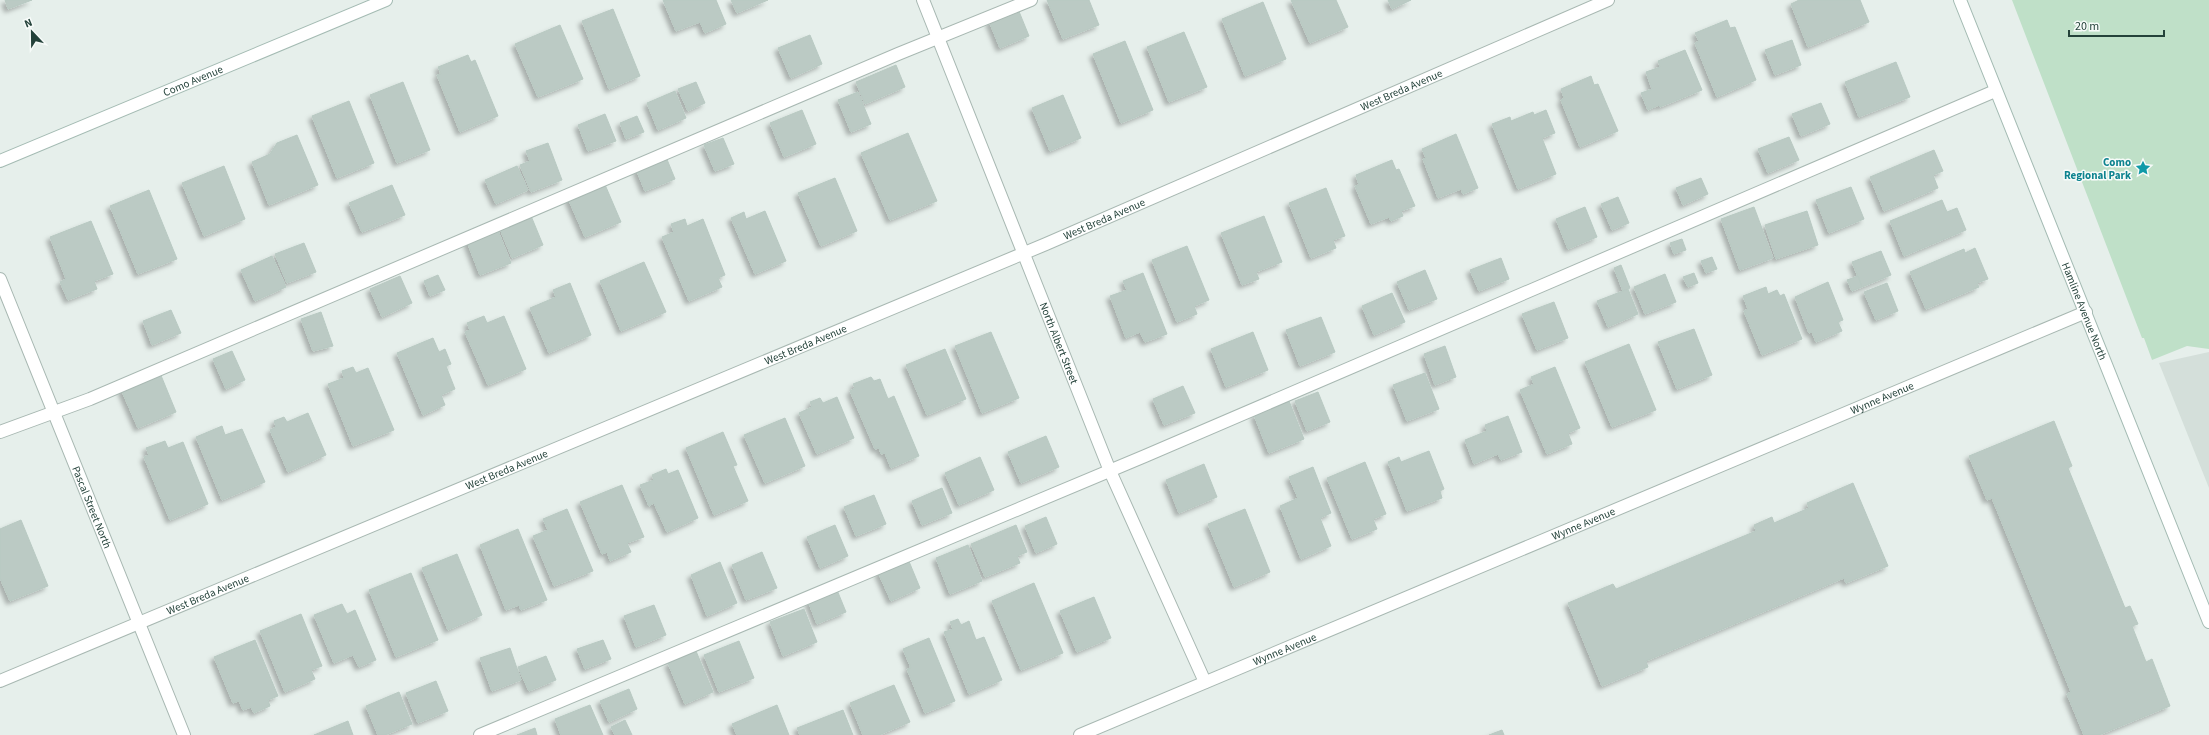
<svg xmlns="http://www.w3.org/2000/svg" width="2209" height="735" viewBox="0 0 2209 735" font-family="'Source Sans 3',sans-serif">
  <defs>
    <filter id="shadow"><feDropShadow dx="-3.5" dy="3.5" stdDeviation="2" flood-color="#0004"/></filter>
  </defs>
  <rect width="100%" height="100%" fill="#e6efeb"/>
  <polygon fill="#d4dfda" points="2209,352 2209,488 2159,363"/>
  <polygon fill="#bfe0c8" points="2012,0 2209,0 2209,349 2187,346 2152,360 2144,338 2142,338"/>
  <g fill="#bbcac4" stroke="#b8c9c2" filter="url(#shadow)">
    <polygon points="5,0 32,0 8,9"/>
    <polygon points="663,0 716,0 726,24 705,33 700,22 676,31"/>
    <polygon points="731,0 768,0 737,13"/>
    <polygon points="1047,0 1089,0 1099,25 1063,39"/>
    <polygon points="1291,0 1336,0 1348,27 1310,43"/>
    <polygon points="1388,0 1411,0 1392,9"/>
    <polygon points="1799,0 1860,0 1869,22 1808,47 1791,4"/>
    <polygon points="1263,2 1286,59 1245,76 1222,19"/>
    <polygon points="613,9 640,76 609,89 582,21"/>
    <polygon points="1018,9 1029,36 1000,48 989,21"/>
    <polygon points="1727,20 1730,28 1735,27 1756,80 1717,97 1695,43 1699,41 1695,33"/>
    <polygon points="560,25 583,79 538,97 515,44"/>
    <polygon points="1184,32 1207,87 1169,102 1147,47"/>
    <polygon points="810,35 822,64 791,78 778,48"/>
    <polygon points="1792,40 1801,65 1775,75 1765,50"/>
    <polygon points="1125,41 1153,110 1121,123 1093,54"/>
    <polygon points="1685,50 1702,90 1660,107 1659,105 1648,110 1641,93 1652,89 1646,72 1660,67 1658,61"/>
    <polygon points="468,55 471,62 475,60 498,116 460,132 437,75 441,74 438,67"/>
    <polygon points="1896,62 1910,97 1859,117 1845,82"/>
    <polygon points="896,65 905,87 865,104 856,82"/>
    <polygon points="1591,76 1594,85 1598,84 1618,131 1580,147 1561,100 1564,98 1561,89"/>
    <polygon points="403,82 430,150 397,163 370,95"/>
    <polygon points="696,82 705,103 688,111 678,89"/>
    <polygon points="675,91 686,118 658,130 647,103"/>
    <polygon points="858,92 871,124 851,132 838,100"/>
    <polygon points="1063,95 1081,138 1050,151 1032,108"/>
    <polygon points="349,101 374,163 337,178 312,116"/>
    <polygon points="1821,103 1830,124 1801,136 1792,114"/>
    <polygon points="802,110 816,144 784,157 770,123"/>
    <polygon points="1546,110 1555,133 1542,138 1556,174 1518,189 1492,124 1510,117 1511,121 1533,112 1534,115"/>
    <polygon points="605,114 616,141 588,151 578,125"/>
    <polygon points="637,116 644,132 626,139 620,123"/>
    <polygon points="908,133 937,201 890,220 861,153"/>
    <polygon points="1456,134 1478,188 1463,194 1461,189 1438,198 1423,159 1426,158 1422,149"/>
    <polygon points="297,135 318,185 269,205 252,162 270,154 277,143"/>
    <polygon points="1789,137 1799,160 1768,173 1758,149"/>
    <polygon points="723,138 734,164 715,171 704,145"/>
    <polygon points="548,143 562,180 531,192 520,165 530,161 526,151"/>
    <polygon points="1934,150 1943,171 1933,175 1938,188 1884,211 1870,177"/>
    <polygon points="666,157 675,179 645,191 636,169"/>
    <polygon points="1392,160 1396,170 1399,169 1415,206 1401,211 1403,216 1391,221 1389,217 1371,224 1355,186 1359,185 1356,175"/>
    <polygon points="224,166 245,219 204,236 182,183"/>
    <polygon points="517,166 528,190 496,204 485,180"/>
    <polygon points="835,178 857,231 821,246 798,193"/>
    <polygon points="1701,178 1708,194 1683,205 1676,188"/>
    <polygon points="603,180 621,222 585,237 567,196"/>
    <polygon points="392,185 405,215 362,232 349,203"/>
    <polygon points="1851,187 1864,219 1829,233 1816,200"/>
    <polygon points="1326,188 1345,236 1333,240 1336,248 1311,258 1289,203"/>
    <polygon points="149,190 177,259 138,274 110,206"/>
    <polygon points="1618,197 1629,223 1612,230 1601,204"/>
    <polygon points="1942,200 1947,212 1957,208 1966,230 1904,256 1890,221"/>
    <polygon points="1585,207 1597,237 1568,249 1556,219"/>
    <polygon points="1754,207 1773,258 1740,270 1721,219"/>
    <polygon points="529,211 543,245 512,258 498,224"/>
    <polygon points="765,211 786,261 755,274 731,218 744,212 746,219"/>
    <polygon points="1807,211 1818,245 1776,259 1765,225"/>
    <polygon points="1264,216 1282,262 1256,272 1259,279 1242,285 1221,233"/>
    <polygon points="685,219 687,226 703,219 725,275 718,278 722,287 689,301 662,237 674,232 671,224"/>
    <polygon points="91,221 113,274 94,281 97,289 68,300 60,282 66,279 50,237"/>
    <polygon points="496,226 511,263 480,275 466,239"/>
    <polygon points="1682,239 1686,250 1674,254 1670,243"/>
    <polygon points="304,243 316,272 287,283 275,254"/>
    <polygon points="1187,246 1209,300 1194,306 1197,314 1177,322 1152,260"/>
    <polygon points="1975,248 1988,279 1977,283 1979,287 1926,309 1910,272 1964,249 1965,253"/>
    <polygon points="1881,251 1891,275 1862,287 1852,262"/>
    <polygon points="272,256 286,287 255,301 241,270"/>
    <polygon points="1712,257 1717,269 1706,273 1701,261"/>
    <polygon points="1501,258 1509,279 1479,291 1470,270"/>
    <polygon points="644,262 666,312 621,331 600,281"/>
    <polygon points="1621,265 1630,288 1623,291 1614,268"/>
    <polygon points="1425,270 1437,299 1409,310 1397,282"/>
    <polygon points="1143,273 1167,334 1145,342 1140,332 1126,338 1110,296 1127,290 1123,281"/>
    <polygon points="1694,273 1698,283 1688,287 1683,277"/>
    <polygon points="1665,274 1676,302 1645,314 1634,287"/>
    <polygon points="438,275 445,290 430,296 424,281"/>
    <polygon points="400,276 412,303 382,317 370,289"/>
    <polygon points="1858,276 1862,287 1852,291 1847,280"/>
    <polygon points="1828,282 1843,320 1838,322 1842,331 1816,342 1812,332 1809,333 1795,297"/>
    <polygon points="570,283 591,335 549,353 530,308 556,297 553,290"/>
    <polygon points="1887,283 1898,311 1876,320 1864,292"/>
    <polygon points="1766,287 1768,294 1777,290 1780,296 1784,294 1802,339 1762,355 1744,311 1748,309 1743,296"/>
    <polygon points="1628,289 1638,314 1608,327 1597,301"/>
    <polygon points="1392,293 1405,322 1374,335 1362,306"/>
    <polygon points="1554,302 1568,338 1537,350 1522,314"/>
    <polygon points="171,310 181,333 152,345 143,321"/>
    <polygon points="321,312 333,346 313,351 301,319"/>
    <polygon points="484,316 487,323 504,316 526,369 488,385 465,332 470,330 467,323"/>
    <polygon points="1321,317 1335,352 1300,366 1286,330"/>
    <polygon points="1694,329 1712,375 1677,389 1658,342"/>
    <polygon points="991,332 1019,398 982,413 955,346"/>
    <polygon points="1253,332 1268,370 1226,387 1211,349"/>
    <polygon points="433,338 439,352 445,349 451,364 446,366 455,389 441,395 445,405 423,415 397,353"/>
    <polygon points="1629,344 1656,410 1612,427 1585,362"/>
    <polygon points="1445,346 1456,377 1435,385 1424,354"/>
    <polygon points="945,349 966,399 927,415 906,365"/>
    <polygon points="232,351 245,380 226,389 213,359"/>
    <polygon points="353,367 356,373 368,368 394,430 353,446 328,384 344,378 342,371"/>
    <polygon points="1555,367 1580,428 1568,433 1572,444 1547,454 1520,390 1534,384 1531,377"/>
    <polygon points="160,373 176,412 138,428 121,389"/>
    <polygon points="1425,373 1439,409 1407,421 1393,385"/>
    <polygon points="871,377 874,381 880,379 888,399 894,396 919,456 891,468 885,453 881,454 879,448 875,449 850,391 855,388 853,384"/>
    <polygon points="1183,386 1195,413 1164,425 1153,399"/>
    <polygon points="1318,392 1330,422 1307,431 1295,401"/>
    <polygon points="837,397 854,438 817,454 799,413 812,407 810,402 820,398 823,403"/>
    <polygon points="1289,401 1304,439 1269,453 1254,415"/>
    <polygon points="308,413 326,455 288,472 270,430 276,427 274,421 284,417 287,422"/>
    <polygon points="1508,416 1522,452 1501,460 1498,454 1474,464 1465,440 1487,431 1485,425"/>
    <polygon points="785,418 805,466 765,483 744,435"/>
    <polygon points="2054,421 2072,466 2068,468 2125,608 2130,606 2138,624 2132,626 2146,662 2152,659 2170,706 2099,735 2084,735 2067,694 2071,692 1992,498 1987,500 1969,456"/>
    <polygon points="222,426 225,435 242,429 265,482 222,500 196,437"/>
    <polygon points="723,432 737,465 733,466 748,501 714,515 686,448"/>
    <polygon points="1046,436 1059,467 1021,483 1008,452"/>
    <polygon points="165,441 168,448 183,442 208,504 170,520 144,457 149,455 146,448"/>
    <polygon points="1429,451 1444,489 1440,491 1442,498 1407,511 1388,462 1399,457 1401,462"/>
    <polygon points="980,457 994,490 959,505 945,473"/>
    <polygon points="1365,462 1386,514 1373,519 1377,529 1352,539 1327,478"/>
    <polygon points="1204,464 1217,497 1179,513 1166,480"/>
    <polygon points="1313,467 1331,513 1320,518 1331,546 1301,559 1280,506 1298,498 1289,477"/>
    <polygon points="666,469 668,474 678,470 698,518 667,532 654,503 649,506 640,485 654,480 652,475"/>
    <polygon points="1853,483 1888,566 1846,583 1844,578 1646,661 1648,667 1602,686 1568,603 1613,584 1616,589 1756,531 1754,525 1772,517 1774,523 1809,508 1807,503"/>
    <polygon points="622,485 644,537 627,543 631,552 610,561 607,552 602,554 580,502"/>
    <polygon points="942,488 952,513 922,525 912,501"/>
    <polygon points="874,495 886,524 856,536 844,507"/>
    <polygon points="567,509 593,571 554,586 533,536 548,530 543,519"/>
    <polygon points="1245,509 1270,572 1234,587 1208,524"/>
    <polygon points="1046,517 1057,544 1036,553 1025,526"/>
    <polygon points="21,520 48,586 10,601 0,578 0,529"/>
    <polygon points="835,525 848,556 820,568 807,537"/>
    <polygon points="1016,525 1027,552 1017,556 1020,563 985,577 971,544"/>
    <polygon points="518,529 547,600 521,610 519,605 506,610 480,545"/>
    <polygon points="968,545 982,581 950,594 936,558"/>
    <polygon points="762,552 777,588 746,600 732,565"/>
    <polygon points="457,554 482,615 448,630 422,568"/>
    <polygon points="908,559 920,588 891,601 878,572"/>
    <polygon points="720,562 737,603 707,616 691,575"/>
    <polygon points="411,573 438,640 396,657 369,590"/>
    <polygon points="1034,583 1063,653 1021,670 992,601"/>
    <polygon points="837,590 846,612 817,624 808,601"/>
    <polygon points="1094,597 1111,638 1077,652 1060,611"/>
    <polygon points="342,604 347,614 355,610 376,660 359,667 353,655 334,663 314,615"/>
    <polygon points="654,605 666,635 636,647 624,616"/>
    <polygon points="804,609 817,642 783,656 770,622"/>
    <polygon points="301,614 322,666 311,670 315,679 285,692 260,631"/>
    <polygon points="958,619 961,625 969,621 976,640 984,637 1002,680 969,694 944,632 953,629 950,622"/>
    <polygon points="929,638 955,701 925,713 907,669 911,668 903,649"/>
    <polygon points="255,640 278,696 268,700 270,706 254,713 251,707 243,710 239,701 233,703 214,657"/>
    <polygon points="603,640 611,659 585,669 577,649"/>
    <polygon points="739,641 754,678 719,692 704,655"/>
    <polygon points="510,648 521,680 492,691 480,658"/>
    <polygon points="696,651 713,692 685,704 668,663"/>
    <polygon points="546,656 556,680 529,691 518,667"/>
    <polygon points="436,681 448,711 418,723 406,693"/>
    <polygon points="894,685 910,722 879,735 863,735 850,703"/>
    <polygon points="629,689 637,709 609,722 600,701"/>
    <polygon points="399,692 412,724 385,735 378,735 366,706"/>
    <polygon points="590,705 603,735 561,735 555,719"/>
    <polygon points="777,705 789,735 737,735 732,724"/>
    <polygon points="843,710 853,735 800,735 797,728"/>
    <polygon points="625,720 632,735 615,735 611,727"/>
    <polygon points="348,721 353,735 314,735"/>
    <polygon points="535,728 537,735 517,735"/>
    <polygon points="1502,730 1504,735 1489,735"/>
  </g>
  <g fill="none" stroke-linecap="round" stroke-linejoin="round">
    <g stroke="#a8b8b2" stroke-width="14">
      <g id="lane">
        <polyline points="0,432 90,399 898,54 1031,0"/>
        <polyline points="480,735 1145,456 1995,91"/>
      </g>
    </g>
    <g stroke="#a8b8b2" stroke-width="14">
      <g id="street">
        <path id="s1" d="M923,0l187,471 95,211"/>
        <path id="s2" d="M0,279l184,456"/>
        <path id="s3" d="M0,681l1046,-437 562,-244"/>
        <path id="s4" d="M1080,735l1006,-423"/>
      </g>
    </g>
    <g stroke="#a4bbb3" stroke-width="14">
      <g id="secondary">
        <path id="s5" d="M1960,0l249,622"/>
        <path id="s6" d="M0,161l386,-161"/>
      </g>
    </g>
    <use href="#lane" stroke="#fff" stroke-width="12"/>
    <use href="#street" stroke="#fff" stroke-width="12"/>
    <use href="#secondary" stroke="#fff" stroke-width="12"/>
  </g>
  <defs>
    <g id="sight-bare" transform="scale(1.2)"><path d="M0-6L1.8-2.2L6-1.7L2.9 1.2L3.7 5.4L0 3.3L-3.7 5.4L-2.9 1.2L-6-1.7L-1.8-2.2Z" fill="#0f9aa8" stroke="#f7fbf9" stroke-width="2.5" paint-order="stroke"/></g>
  </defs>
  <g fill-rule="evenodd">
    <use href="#sight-bare" x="2143" y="168"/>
  </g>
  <g text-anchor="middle" stroke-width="3" stroke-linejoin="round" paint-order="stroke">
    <g font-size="11" fill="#24423a" stroke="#f7fbf9">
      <text dy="4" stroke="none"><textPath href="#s6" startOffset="209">Como Avenue</textPath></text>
      <text dy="4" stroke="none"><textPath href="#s3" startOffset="1521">West Breda Avenue</textPath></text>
      <text dy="4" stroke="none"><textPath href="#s3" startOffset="1197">West Breda Avenue</textPath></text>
      <text dy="4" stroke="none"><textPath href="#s5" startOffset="335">Hamline Avenue North</textPath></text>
      <text dy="4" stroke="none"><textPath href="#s1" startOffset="369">North Albert Street</textPath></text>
      <text dy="4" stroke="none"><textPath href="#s3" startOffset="873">West Breda Avenue</textPath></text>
      <text dy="4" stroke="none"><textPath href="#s4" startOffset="870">Wynne Avenue</textPath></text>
      <text dy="4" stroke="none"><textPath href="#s3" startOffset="549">West Breda Avenue</textPath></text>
      <text dy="4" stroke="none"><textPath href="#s2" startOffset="246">Pascal Street North</textPath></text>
      <text dy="4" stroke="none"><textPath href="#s4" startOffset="546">Wynne Avenue</textPath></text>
      <text dy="4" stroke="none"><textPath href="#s3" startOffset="225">West Breda Avenue</textPath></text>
      <text dy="4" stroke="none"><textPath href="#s4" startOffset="222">Wynne Avenue</textPath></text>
    </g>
    <g font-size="11" font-weight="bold" fill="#0d838f" stroke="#f7fbf9" text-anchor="end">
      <text x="2131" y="166">Como<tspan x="2131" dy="13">Regional Park</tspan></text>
    </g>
  </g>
  <g transform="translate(32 32) rotate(338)" stroke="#f7fbf9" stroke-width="3" paint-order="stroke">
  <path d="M0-3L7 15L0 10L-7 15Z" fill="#24423a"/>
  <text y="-6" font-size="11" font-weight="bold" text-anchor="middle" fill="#24423a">N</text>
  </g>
  <path d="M2069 30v6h95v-6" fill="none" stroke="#24423a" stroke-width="2"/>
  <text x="2075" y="30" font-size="12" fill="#24423a" stroke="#f7fbf9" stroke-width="3" paint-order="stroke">20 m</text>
</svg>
